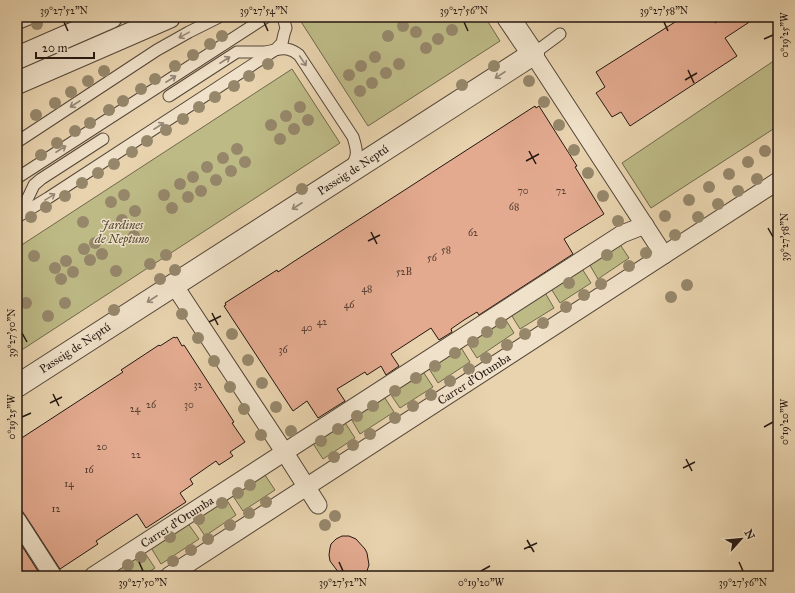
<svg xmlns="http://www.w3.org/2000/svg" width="795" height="593" viewBox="0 0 795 593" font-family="'IM FELL Great Primer',serif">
  <rect width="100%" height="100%" fill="#e8d3ae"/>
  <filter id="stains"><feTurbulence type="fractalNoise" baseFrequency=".005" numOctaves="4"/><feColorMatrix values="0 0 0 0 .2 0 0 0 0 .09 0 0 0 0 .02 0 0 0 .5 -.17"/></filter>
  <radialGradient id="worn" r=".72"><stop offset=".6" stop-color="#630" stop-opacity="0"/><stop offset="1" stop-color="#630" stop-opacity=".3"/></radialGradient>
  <g fill="#bdba86" stroke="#70684c">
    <polygon points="298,17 485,17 500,41 368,126"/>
    <polygon points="778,58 778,126 651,208 622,163"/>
    <polygon points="292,69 340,143 17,353 17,248"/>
    <polygon points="619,243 629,258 598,279 588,262"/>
    <polygon points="581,267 591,283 560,303 550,287"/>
    <polygon points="544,291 554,308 520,329 510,313"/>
    <polygon points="504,317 514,333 477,358 466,341"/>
    <polygon points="460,346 470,362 438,383 428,367"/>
    <polygon points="422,370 433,387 400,408 389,392"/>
    <polygon points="383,395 394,412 360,434 350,417"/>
    <polygon points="344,421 355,438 323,459 312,442"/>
    <polygon points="263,472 275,490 243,511 231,493"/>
    <polygon points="225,497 236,515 205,536 193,518"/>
    <polygon points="187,522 199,539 161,564 150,546"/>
    <polygon points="143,550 155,568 143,576 114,576 111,571"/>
  </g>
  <g fill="#e3aa8f" stroke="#241711">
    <polygon points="683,17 712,17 715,23 724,17 757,17 725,38 737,56 630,126 621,112 612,117 596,93 605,87 596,72"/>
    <polygon points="535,106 536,108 539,106 577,166 575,167 604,214 564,239 573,254 479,315 477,312 464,320 451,329 452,332 439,340 431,328 391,354 399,366 386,375 381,366 367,375 365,372 337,389 345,401 318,418 307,401 293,411 224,306 226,305 225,303 277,270 278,272 293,262"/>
    <polygon points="174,337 175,338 177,337 182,346 184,345 234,422 232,423 245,442 230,452 233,456 219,465 216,461 190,479 193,484 180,493 186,502 146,528 137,514 96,541 98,544 60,569 25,515 22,511 17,510 17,441 123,372 121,370 159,345 160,346"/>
    <polygon points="342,536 349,536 356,539 365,549 367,553 369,565 367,571 361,576 343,576 339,573 330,561 329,555 330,548 331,544 336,539"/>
    <polygon points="17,538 41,576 17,576"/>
  </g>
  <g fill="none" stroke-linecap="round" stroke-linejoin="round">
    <g stroke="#554638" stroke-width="13">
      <g id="service">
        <polyline points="17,24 34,17"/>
        <polyline points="533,54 560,34"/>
        <polyline points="169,96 237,52 265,52 275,50 282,43 284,34 286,28 283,17"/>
        <polyline points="17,142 157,50 189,32 219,17"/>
        <polyline points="17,178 266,17"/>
        <polyline points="19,214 25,204 34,185 41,179 103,139"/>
        <path d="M17,217l31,-19 227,-148c9,-2 16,-2 24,5l54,82c4,13 6,19 -3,31"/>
      </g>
    </g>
    <g stroke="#554638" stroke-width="19">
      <g id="pedestrian">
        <polyline points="533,54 664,255"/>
        <polyline points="174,285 285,453 318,505"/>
        <polyline points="17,520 53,576"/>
        <polyline points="93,576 622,234 645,225"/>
        <polyline points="169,576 778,181"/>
      </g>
    </g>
    <g stroke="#554638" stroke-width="24">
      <polyline id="minor" points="17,386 533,54 508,17"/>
    </g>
    <g stroke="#554638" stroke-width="24">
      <g id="tertiary">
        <polyline points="17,58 111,17"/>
        <polyline points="17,83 169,17"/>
      </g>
    </g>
    <use href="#service" stroke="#f0e2ca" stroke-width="11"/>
    <use href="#pedestrian" stroke="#f0e2ca" stroke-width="17"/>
    <use href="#minor" stroke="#f0e2ca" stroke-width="22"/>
    <use href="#tertiary" stroke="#f0e2ca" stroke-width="22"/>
  </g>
  <g fill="#96876b">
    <circle cx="37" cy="24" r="6"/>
    <circle cx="403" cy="26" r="6"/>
    <circle cx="452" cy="30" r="6"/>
    <circle cx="416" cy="32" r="6"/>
    <circle cx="222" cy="36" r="6"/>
    <circle cx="388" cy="36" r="6"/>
    <circle cx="438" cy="39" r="6"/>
    <circle cx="210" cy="44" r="6"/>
    <circle cx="426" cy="48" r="6"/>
    <circle cx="193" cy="55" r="6"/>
    <circle cx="375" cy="57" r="6"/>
    <circle cx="268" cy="64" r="6"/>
    <circle cx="399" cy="64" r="6"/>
    <circle cx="175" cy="66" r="6"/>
    <circle cx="361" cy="66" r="6"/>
    <circle cx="494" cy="66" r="6"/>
    <circle cx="104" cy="71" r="6"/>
    <circle cx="386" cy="73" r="6"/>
    <circle cx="349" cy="75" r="6"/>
    <circle cx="249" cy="76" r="6"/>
    <circle cx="155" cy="79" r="6"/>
    <circle cx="88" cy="81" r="6"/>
    <circle cx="529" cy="81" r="6"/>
    <circle cx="372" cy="83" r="6"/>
    <circle cx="462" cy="85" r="6"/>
    <circle cx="234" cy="86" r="6"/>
    <circle cx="141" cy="89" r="6"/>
    <circle cx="360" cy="91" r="6"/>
    <circle cx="71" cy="92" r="6"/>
    <circle cx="215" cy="97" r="6"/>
    <circle cx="123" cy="101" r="6"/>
    <circle cx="544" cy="102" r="6"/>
    <circle cx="55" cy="103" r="6"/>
    <circle cx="199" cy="107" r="6"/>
    <circle cx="300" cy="107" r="6"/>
    <circle cx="109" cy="110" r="6"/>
    <circle cx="36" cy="115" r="6"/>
    <circle cx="286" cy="116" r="6"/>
    <circle cx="183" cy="119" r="6"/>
    <circle cx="308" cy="120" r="6"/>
    <circle cx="90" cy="123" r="6"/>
    <circle cx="271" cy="125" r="6"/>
    <circle cx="559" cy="125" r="6"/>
    <circle cx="294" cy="129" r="6"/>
    <circle cx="166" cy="130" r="6"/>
    <circle cx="75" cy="131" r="6"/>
    <circle cx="280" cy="139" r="6"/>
    <circle cx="147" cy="141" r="6"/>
    <circle cx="57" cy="143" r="6"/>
    <circle cx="237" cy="149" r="6"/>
    <circle cx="574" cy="150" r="6"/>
    <circle cx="765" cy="151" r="6"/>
    <circle cx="132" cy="152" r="6"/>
    <circle cx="41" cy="155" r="6"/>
    <circle cx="223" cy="158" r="6"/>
    <circle cx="245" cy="162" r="6"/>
    <circle cx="748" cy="162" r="6"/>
    <circle cx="114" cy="164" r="6"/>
    <circle cx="207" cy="167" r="6"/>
    <circle cx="231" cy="171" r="6"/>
    <circle cx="98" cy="173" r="6"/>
    <circle cx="588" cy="173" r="6"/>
    <circle cx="729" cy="174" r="6"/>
    <circle cx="193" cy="177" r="6"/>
    <circle cx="757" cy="179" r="6"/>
    <circle cx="216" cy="180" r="6"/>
    <circle cx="82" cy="183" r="6"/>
    <circle cx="180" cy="184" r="6"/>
    <circle cx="709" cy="187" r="6"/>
    <circle cx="302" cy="189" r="6"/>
    <circle cx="201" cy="191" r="6"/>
    <circle cx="738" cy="191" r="6"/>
    <circle cx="124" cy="195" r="6"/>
    <circle cx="164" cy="195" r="6"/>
    <circle cx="65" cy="196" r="6"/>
    <circle cx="603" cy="196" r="6"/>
    <circle cx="188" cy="197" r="6"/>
    <circle cx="689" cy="200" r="6"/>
    <circle cx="111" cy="202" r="6"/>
    <circle cx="718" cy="204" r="6"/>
    <circle cx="46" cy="207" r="6"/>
    <circle cx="172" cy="208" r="6"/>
    <circle cx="135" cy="211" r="6"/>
    <circle cx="665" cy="216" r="6"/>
    <circle cx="31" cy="217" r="6"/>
    <circle cx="698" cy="217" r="6"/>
    <circle cx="122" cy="220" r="6"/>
    <circle cx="618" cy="221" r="6"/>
    <circle cx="83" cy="222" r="6"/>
    <circle cx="675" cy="235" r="6"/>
    <circle cx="134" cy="236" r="6"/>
    <circle cx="95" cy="243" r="6"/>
    <circle cx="84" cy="249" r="6"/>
    <circle cx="646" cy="253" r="6"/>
    <circle cx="102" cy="254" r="6"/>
    <circle cx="166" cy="255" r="6"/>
    <circle cx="607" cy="255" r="6"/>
    <circle cx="34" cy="256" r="6"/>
    <circle cx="90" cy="260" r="6"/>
    <circle cx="66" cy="261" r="6"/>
    <circle cx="150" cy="264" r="6"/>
    <circle cx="629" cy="266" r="6"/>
    <circle cx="55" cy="268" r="6"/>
    <circle cx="175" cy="270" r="6"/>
    <circle cx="116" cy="271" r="6"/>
    <circle cx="73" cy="272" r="6"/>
    <circle cx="61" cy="279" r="6"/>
    <circle cx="160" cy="279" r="6"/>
    <circle cx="569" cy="283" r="6"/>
    <circle cx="601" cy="284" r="6"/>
    <circle cx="687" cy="285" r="6"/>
    <circle cx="584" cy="295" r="6"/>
    <circle cx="671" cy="297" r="6"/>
    <circle cx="26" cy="303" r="6"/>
    <circle cx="65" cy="303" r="6"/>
    <circle cx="566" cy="307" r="6"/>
    <circle cx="114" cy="310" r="6"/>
    <circle cx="182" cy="314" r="6"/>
    <circle cx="48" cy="316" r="6"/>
    <circle cx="501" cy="323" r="6"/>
    <circle cx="543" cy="323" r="6"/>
    <circle cx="487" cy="332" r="6"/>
    <circle cx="232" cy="334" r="6"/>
    <circle cx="525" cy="334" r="6"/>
    <circle cx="198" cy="338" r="6"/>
    <circle cx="473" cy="342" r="6"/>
    <circle cx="507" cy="345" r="6"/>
    <circle cx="455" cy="353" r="6"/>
    <circle cx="486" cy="358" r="6"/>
    <circle cx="248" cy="360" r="6"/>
    <circle cx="214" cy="361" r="6"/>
    <circle cx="435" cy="366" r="6"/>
    <circle cx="469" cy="369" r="6"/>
    <circle cx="416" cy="378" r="6"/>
    <circle cx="450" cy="381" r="6"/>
    <circle cx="262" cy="383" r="6"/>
    <circle cx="230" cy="387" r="6"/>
    <circle cx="395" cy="391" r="6"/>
    <circle cx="431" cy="395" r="6"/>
    <circle cx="373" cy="406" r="6"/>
    <circle cx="413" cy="406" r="6"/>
    <circle cx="276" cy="407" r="6"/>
    <circle cx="244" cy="409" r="6"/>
    <circle cx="357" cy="416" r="6"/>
    <circle cx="395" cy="418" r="6"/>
    <circle cx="338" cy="429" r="6"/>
    <circle cx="291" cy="431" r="6"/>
    <circle cx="370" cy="434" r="6"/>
    <circle cx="261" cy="435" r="6"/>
    <circle cx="321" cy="441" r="6"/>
    <circle cx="353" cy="445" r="6"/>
    <circle cx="334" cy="457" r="6"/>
    <circle cx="250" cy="485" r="6"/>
    <circle cx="238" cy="493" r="6"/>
    <circle cx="266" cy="502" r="6"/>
    <circle cx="222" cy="503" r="6"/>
    <circle cx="249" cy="513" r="6"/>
    <circle cx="335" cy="516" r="6"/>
    <circle cx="199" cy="519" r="6"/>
    <circle cx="230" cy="525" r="6"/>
    <circle cx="325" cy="525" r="6"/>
    <circle cx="170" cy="537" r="6"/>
    <circle cx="208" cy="539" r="6"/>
    <circle cx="191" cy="550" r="6"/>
    <circle cx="141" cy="557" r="6"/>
    <circle cx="173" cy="561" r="6"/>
    <circle cx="128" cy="565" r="6"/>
  </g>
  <defs><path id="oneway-shaft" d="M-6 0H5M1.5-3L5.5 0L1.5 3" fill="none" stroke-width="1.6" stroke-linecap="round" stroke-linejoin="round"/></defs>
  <g stroke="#948777">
    <use href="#oneway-shaft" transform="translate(184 35) rotate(151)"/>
    <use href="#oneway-shaft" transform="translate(225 60) rotate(-33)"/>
    <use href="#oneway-shaft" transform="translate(303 61) rotate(56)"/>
    <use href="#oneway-shaft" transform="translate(500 75) rotate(147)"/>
    <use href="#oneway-shaft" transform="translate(171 79) rotate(-33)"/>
    <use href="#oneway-shaft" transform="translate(75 104) rotate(147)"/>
    <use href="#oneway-shaft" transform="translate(159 126) rotate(-33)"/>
    <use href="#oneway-shaft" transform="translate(61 149) rotate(-33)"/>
    <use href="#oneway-shaft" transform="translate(50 197) rotate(-32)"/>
    <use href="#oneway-shaft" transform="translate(297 206) rotate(147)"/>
    <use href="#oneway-shaft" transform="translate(152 299) rotate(147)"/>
  </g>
  <path fill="none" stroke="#241711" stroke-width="1.5" d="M64,22l4,9M264,22l4,9M464,22l4,9M664,22l4,9M764,39l9,-4M688,70l6,13M685,80l12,-7M529,151l7,13M526,161l13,-7M768,228l5,9M371,232l6,12M368,241l12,-6M212,313l6,12M209,322l12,-6M22,333l5,9M53,394l6,12M50,403l12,-6M22,417l9,-4M764,427l9,-5M686,459l6,12M683,468l12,-6M527,540l7,12M524,549l13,-6M139,562l4,9M339,562l4,9M739,562l4,9M481,571l9,-5"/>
  <g text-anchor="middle" stroke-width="3" stroke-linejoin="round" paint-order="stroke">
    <g font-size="10" fill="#543c30">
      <text x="523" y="194">70</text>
      <text x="561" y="194">72</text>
      <text x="514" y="210">68</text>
      <text x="473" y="236">62</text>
      <text x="446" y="253">58</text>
      <text x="432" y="261">56</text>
      <text x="404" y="275">52B</text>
      <text x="367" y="292">48</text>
      <text x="349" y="308">46</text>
      <text x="322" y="325">42</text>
      <text x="307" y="331">40</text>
      <text x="283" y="353">36</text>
      <text x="198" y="388">32</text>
      <text x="151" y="408">26</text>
      <text x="189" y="408">30</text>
      <text x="135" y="412">24</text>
      <text x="102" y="450">20</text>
      <text x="136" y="458">22</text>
      <text x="89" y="473">16</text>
      <text x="69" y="487">14</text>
      <text x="56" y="512">12</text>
    </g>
    <g font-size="12" fill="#241711" stroke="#f0e2ca">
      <text transform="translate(353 170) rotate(-33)" y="4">Passeig de Neptú</text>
      <text transform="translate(75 348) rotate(-33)" y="4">Passeig de Neptú</text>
      <text transform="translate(474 379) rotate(-33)" y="4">Carrer d'Otumba</text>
      <text transform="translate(177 522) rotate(-33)" y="4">Carrer d'Otumba</text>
    </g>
    <g font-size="12" font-style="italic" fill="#524834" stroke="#f0e2ca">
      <text x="122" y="229">Jardines<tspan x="122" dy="14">de Neptuno</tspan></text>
    </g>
  </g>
  <rect width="795" height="593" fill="none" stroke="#e8d3ae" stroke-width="44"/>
  <g transform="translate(741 539) rotate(63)" stroke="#f0e2ca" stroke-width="3" paint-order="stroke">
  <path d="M0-3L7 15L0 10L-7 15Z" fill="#241711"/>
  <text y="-6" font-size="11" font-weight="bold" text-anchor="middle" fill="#241711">N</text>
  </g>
  <path d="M36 52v6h58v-6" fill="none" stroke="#241711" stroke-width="2"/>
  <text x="42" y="52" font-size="12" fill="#241711" stroke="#f0e2ca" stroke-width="3" paint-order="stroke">20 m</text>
  <rect x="22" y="22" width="751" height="549" fill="none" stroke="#241711" stroke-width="1.5"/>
  <g font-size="10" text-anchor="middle" fill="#241711">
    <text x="64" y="14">39°27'52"N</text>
    <text x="264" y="14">39°27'54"N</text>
    <text x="464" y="14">39°27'56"N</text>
    <text x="664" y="14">39°27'58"N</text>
    <text transform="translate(784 35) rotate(-90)" y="4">0°19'25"W</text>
    <text transform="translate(784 237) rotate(-90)" y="4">39°27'58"N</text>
    <text transform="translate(11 333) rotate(-90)" y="4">39°27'50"N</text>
    <text transform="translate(11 417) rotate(-90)" y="4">0°19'25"W</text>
    <text transform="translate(784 422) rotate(-90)" y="4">0°19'20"W</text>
    <text x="143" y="586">39°27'50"N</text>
    <text x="343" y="586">39°27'52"N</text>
    <text x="481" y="586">0°19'20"W</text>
    <text x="743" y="586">39°27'56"N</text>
  </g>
  <rect width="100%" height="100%" filter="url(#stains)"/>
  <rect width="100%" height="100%" fill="url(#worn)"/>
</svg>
